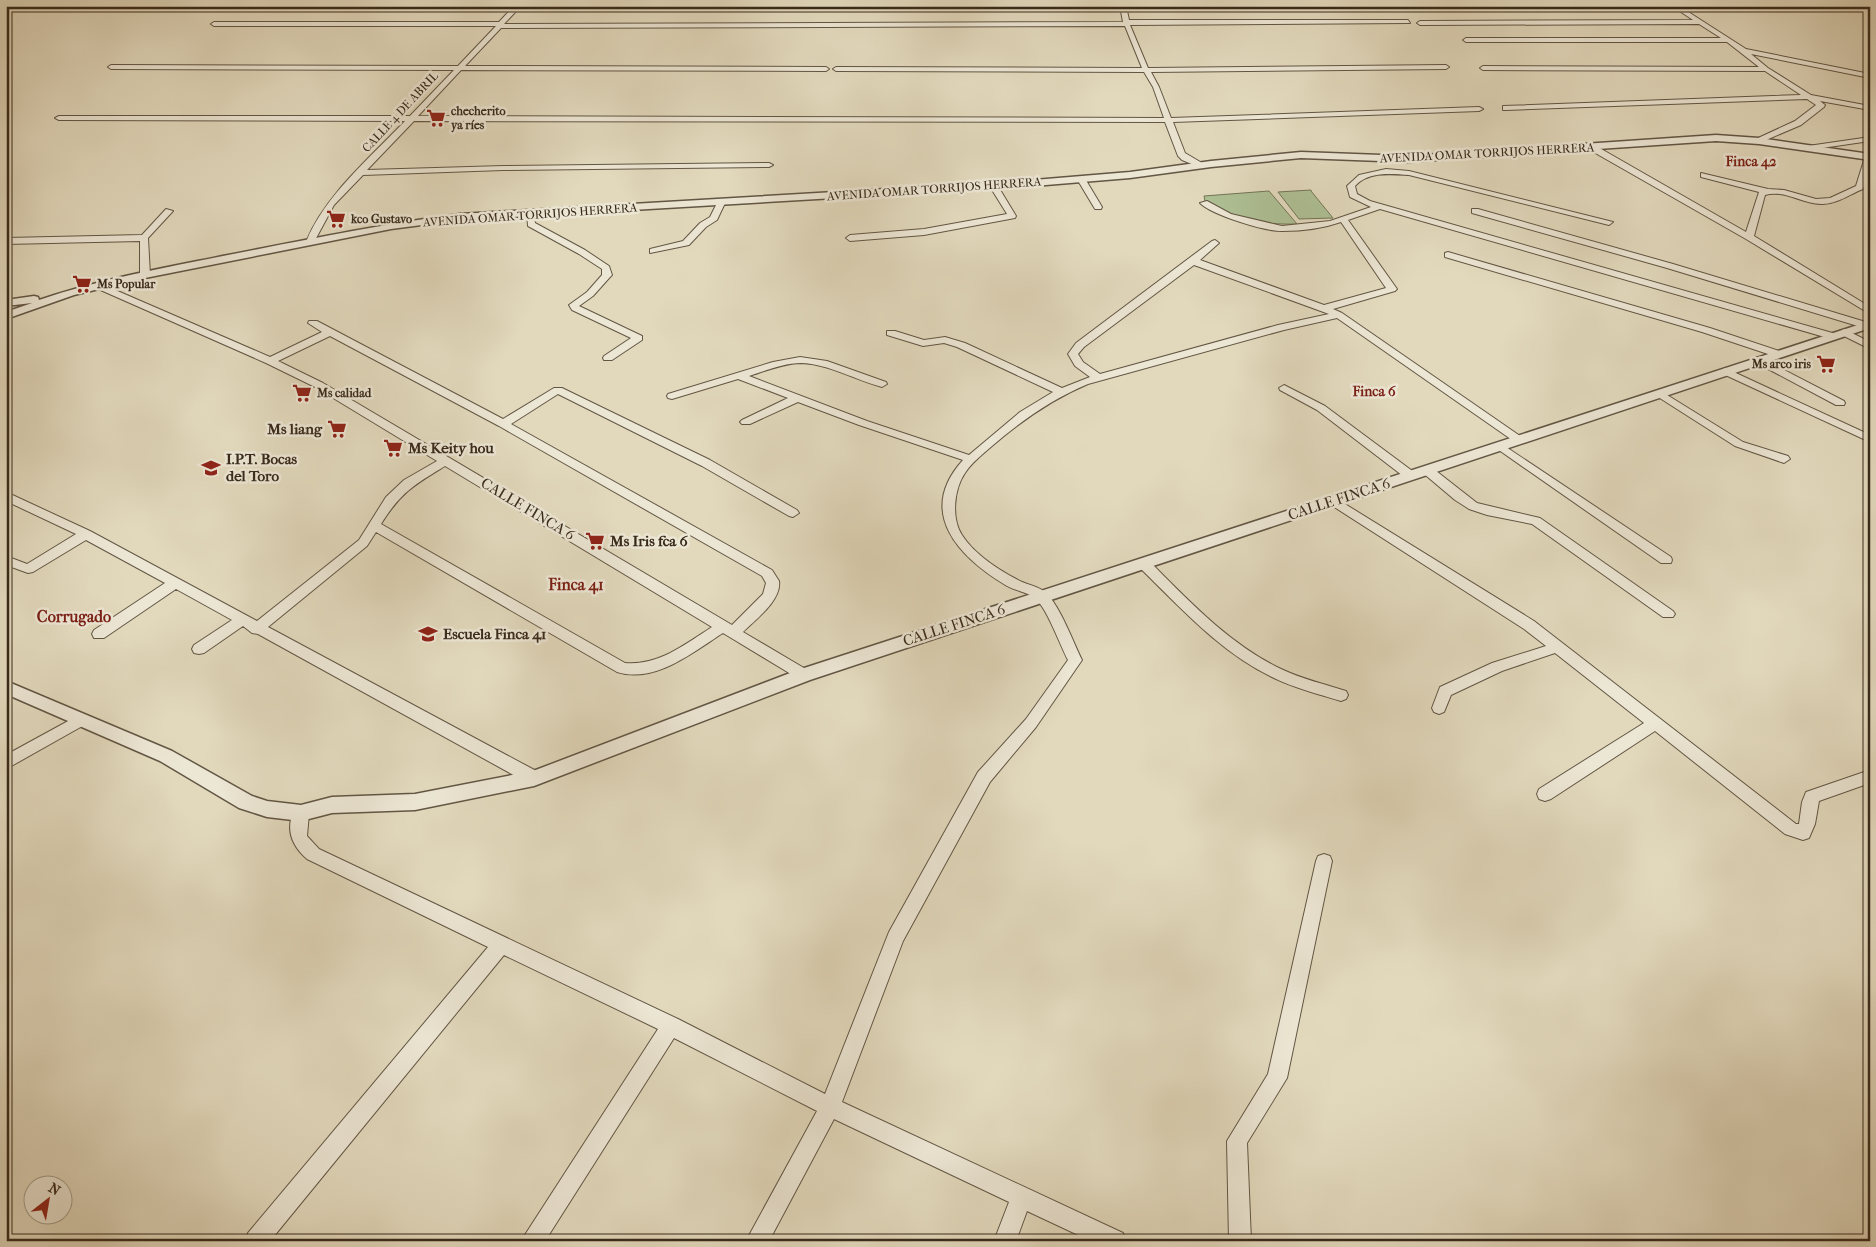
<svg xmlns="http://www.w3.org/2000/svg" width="1876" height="1247" viewBox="0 0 1876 1247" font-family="'IM FELL French Canon',serif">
  <rect width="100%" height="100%" fill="#e2d9bd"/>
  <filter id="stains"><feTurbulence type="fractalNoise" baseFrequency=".004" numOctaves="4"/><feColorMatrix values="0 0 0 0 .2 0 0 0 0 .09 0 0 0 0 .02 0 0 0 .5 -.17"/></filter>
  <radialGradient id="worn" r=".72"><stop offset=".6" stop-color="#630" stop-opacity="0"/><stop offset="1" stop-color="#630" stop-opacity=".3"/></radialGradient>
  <g fill="#aec095" stroke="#737558">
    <polygon points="1311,190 1311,191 1333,218 1299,219 1278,192"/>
    <path d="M1269,191l28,33c-36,1 -60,-5 -92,-23l-1,-5z"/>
  </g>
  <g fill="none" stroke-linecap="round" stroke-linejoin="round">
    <g stroke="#625644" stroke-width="2">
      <g id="minor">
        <path d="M514,6h7l-17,18 619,-2 -3,-16h6l3,14h279l2,3 -280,2 18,43 298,-3 3,2 -3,2 -295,3 8,15 12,31 308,-11 4,2 -4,2 -306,11 12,31 17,10 1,2 -4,2 -17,-7 -4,-4 -13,-34 -751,-1 -47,49 136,-4 266,-3 4,2 -4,2 -266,3 -140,5 -29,30 -20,37 -4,3 -4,-3c19,-47 65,-85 99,-121l-346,-1 -4,-2 4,-2h351l44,-46 -343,-1 -3,-2 3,-2 347,1 38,-40h-282l-3,-2 3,-2h285zM1125,26l17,42 -306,-1 -3,2 3,2 308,1 9,15 11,31 -746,-2 43,-46 365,1 3,-2 -3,-2 -361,-1 36,-38z"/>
        <polygon points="1672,6 1679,6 1746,49 1870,74 1870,78 1751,54 1768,68 1811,95 1870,106 1870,110 1820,101 1825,105 1824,107 1801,125 1759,143 1756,143 1756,139 1795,121 1816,105 1807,99 1506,110 1503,110 1503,106 1801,95 1765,71 1483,70 1480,68 1483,66 1759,67 1727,42 1466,42 1463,40 1466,38 1721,38 1699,24 1420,25 1417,23 1420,21 1693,20"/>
        <polygon points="1870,137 1870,141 1808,150 1804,148 1808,146"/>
        <path d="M1590,146h6l150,86 13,-40 -58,-15v-4l67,16 16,1 32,9 14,-1 26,-12 9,-29 5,-2v13l-7,21c-13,5 -26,15 -40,15 -20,1 -38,-15 -58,-9l-11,41 116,71v7l-124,-75 -156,-89z"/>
        <path d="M1386,169l23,2 204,51 -4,3 -200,-50c-18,-1 -40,-4 -54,11l2,8 13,7 466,133 1,2 -5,3 -4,-1 -448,-129 -32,11 49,69 -2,2 -62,18 9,4 181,125 2,2 -2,2h-8l-178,-124 -53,12 -196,54c-36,15 -67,37 -96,62 -9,8 -20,16 -27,27 -11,16 -14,45 -3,62 12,19 37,35 56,45 9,5 21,6 28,13 14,13 27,49 36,67l-46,67 -46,55 -87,159 -61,161 281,131 3,8h-35l-64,-30 -11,30h-22l15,-39 -175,-83 -65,122h-23l71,-130 -143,-73 -129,203h-24l137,-212 -154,-74 -234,286h-25l3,-8 240,-286 -181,-88c-16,-14 -22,-31 -12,-51l6,-2 6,2 2,5 -2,23 12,13 359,170 147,75 64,-162 89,-160 48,-53 42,-59c-8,-15 -21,-52 -33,-62 -8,-6 -19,-7 -28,-12 -47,-28 -92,-73 -44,-126l-104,-35 -61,-23 -48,22h-8l-2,-2 2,-2 46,-22 -50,-19 -66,20 -4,-1 -1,-2 1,-2 105,-32 27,-5 27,4 59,21 1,2 -5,3c-27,-7 -53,-23 -81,-24 -17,0 -36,8 -52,13l118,45 102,34 51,-43 33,-20 -96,-45 -13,-4 -21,3 -36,-11v-4h8l29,9 21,-3 20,6 97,45 28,-11 -15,-11 -7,-12 8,-11 136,-102 3,-1 4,3 -19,17 124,45 62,-17 -45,-66c-17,6 -39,9 -58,9 -17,1 -71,-16 -83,-28l7,-2 24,13 51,12 48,-5 41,-14 -21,-10 -3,-11 12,-11zM1194,265l135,49 -51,11 -178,49 -17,-12 -5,-8 6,-7z"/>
        <polygon points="1078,177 1084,177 1102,207 1101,209 1095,209 1077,179"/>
        <polygon points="990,183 996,183 1016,216 1015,218 924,235 850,241 846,238 850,235 924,229 1007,214 989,185"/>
        <polygon points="721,200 725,203 717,220 706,227 689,245 650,253 650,249 683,241 700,223 710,217 717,203"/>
        <polygon points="166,209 173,211 148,238 150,275 145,278 140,275 140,241 6,244 6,238 142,235"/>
        <polygon points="1472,209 1478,209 1673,264 1869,323 1870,325 1865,328 1861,327 1667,268 1472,213"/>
        <polygon points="527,211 533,211 535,223 585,250 609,266 612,275 610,277 593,296 579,306 642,336 642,340 612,360 604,360 603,358 604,356 631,338 572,310 569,305 587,292 602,275 602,269 579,254 528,226"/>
        <polygon points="1448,252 1710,328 1782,352 1783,354 1778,357 1774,356 1702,332 1445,257 1445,253"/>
        <path d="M99,283l171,74 52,-25 -14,-9 1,-2h8l186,98 51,-31h8l148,72 87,50 2,3 -6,4 -4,-1 -87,-50 -144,-72 -47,30 261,146 7,11c3,19 -24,39 -36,51l66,39 2,4 -2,4 -5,1 -5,-1 -76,-46c-30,19 -68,51 -106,39l-241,-140 -9,14 -99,81 272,146 2,5 -2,5 -6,1 -6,-1 -270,-149 -6,-1 -9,-7 -39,27 -5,1 -5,-1 -2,-4 2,-4 38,-25 -56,-31 -72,49h-10l-2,-4 2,-4 71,-47 -79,-43 -53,32 -5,1 -22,-8v-9l21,8 49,-30 -70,-33v-9l84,39 167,90 102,-81 27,-43 18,-17 33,-19 -122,-74 -49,-24 -170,-75 -2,-2zM330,336l169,90 263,150 4,7 -3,11 -31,31 -409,-242 -45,-22zM445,466l267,161c-27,17 -53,39 -87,36l-244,-139c20,-32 33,-39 64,-58z"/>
        <polygon points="1844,329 1870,342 1870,349 1840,334 1839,332"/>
        <polygon points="1759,357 1844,401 1845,403 1844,405 1836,405 1755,362 1754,360 1755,358"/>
        <polygon points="1725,368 1870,435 1870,442 1721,373 1720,371"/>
        <polygon points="1284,385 1325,406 1415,473 1417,476 1415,479 1407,479 1317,410 1280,390 1279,388"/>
        <polygon points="1659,390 1743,442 1788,456 1790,459 1784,463 1735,446 1655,395 1654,393"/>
        <polygon points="1500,443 1671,557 1672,560 1671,563 1661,563 1496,448 1494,446"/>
        <polygon points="1427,466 1431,467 1477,503 1540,518 1673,611 1675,614 1673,617 1663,617 1532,524 1487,515 1469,509 1455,500 1423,473 1421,470"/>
        <polygon points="1332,496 1534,621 1796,824 1799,824 1802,802 1806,792 1870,770 1870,783 1819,801 1815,824 1809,838 1803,840 1785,834 1655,731 1551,799 1545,801 1539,799 1537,794 1539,789 1644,723 1555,653 1502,671 1451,695 1444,712 1439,714 1434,712 1432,708 1440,687 1492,663 1546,646 1524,629 1328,503 1326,500"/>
        <path d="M1144,560l5,1c40,40 80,83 132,108 21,10 43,15 65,22l2,4 -2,4 -5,2c-23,-7 -47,-13 -69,-24 -52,-25 -92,-70 -133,-110l-1,-3 1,-3z"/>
        <polygon points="81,714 86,716 88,720 86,724 6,769 6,755"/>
        <polygon points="1324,854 1330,856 1332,861 1287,1078 1247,1143 1251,1241 1229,1241 1227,1141 1268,1074 1316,861 1318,856"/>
      </g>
    </g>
    <g stroke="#625644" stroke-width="3">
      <g id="tertiary">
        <path d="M1716,135l43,3 111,16v6l-111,-16 -43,-3 -308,21 -107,-4 -90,9 -81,11 -108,9 -562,33 -69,9 -246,49 -71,17 -68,24v-7l26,-9 -26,3v-6l28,-4 4,1 1,3c61,-21 125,-32 189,-45 77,-15 154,-31 232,-41l562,-33 108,-9 81,-11 90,-9 107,4z"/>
        <polygon points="1870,321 1870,328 810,680 534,786 415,810 332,813 301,821 267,817 239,808 160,761 6,694 6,681 172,751 252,796 267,801 301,805 332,797 415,794 533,771 798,670"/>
      </g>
    </g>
    <use href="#minor" fill="#ece6d4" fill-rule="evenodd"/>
    <use href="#tertiary" fill="#ece6d4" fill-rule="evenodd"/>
  </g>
  <defs>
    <g id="supermarket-bare" transform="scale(1.5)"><path d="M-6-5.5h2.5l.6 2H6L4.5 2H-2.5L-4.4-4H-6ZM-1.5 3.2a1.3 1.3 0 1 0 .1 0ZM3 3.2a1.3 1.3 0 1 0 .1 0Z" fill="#8f2418" stroke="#ece6d4" stroke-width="2.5" paint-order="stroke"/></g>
    <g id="school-bare" transform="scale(1.5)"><path d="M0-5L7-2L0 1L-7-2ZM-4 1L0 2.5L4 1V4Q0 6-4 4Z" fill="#8f2418" stroke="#ece6d4" stroke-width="2.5" paint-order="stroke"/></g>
  </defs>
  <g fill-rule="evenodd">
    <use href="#supermarket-bare" x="436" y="118"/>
    <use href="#supermarket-bare" x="336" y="219"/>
    <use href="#supermarket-bare" x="82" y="284"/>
    <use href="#supermarket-bare" x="1826" y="364"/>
    <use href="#supermarket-bare" x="302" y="393"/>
    <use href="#supermarket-bare" x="337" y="429"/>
    <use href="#supermarket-bare" x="393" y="448"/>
    <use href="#school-bare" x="211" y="468"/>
    <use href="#supermarket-bare" x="595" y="541"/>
    <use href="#school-bare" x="428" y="634"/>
  </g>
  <g text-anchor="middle" stroke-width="5" stroke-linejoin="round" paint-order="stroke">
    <g font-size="12" font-weight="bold" fill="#382a1b" stroke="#ece6d4" text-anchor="start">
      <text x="451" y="115">checherito<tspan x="451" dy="14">ya ríes</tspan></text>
      <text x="351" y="223">kco Gustavo</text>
      <text x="97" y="288">Ms Popular</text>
      <text x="1811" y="368" text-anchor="end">Ms arco iris</text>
      <text x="317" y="397">Ms calidad</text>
    </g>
    <g font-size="12" fill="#382a1b" stroke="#ece6d4">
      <text transform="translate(400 112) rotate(-47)" y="4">CALLE 4 DE ABRIL</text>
      <text transform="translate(1487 153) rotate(-3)" y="4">AVENIDA OMAR TORRIJOS HERRERA</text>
      <text transform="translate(934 189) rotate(-4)" y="4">AVENIDA OMAR TORRIJOS HERRERA</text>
      <text transform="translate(530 215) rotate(-4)" y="4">AVENIDA OMAR TORRIJOS HERRERA</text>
    </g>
    <g font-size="14" font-weight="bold" fill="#7a1f14" stroke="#ece6d4">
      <text x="1751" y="166">Finca 42</text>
      <text x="1374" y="396">Finca 6</text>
    </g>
    <g font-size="15" font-weight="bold" fill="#382a1b" stroke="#ece6d4" text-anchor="start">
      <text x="322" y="434" text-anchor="end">Ms liang</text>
      <text x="408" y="453">Ms Keity hou</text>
      <text x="226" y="464">I.P.T. Bocas<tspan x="226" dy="17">del Toro</tspan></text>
      <text x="610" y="546">Ms Iris fca 6</text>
      <text x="443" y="639">Escuela Finca 41</text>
    </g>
    <g font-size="15" fill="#382a1b" stroke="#ece6d4">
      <text transform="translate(1339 499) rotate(-18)" y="5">CALLE FINCA 6</text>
      <text transform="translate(528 509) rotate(31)" y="5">CALLE FINCA 6</text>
      <text transform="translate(954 625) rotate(-18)" y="5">CALLE FINCA 6</text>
    </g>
    <g font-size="16" font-weight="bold" fill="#7a1f14" stroke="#ece6d4">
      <text x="576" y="590">Finca 41</text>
      <text x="74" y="622">Corrugado</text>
    </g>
  </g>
  <rect width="1876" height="1247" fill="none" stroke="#e2d9bd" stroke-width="25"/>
  <rect x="8" y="8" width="1861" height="1232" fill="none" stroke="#382a1b" stroke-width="2.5"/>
  <rect x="12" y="12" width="1851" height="1222" fill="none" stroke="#382a1b"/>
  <g transform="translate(48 1200) rotate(31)"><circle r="24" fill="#ece6d4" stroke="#a49b8a"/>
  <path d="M0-4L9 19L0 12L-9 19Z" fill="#8f2418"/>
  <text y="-8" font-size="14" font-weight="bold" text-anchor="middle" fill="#382a1b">N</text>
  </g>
  <rect width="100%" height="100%" filter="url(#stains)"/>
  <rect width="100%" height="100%" fill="url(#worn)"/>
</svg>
